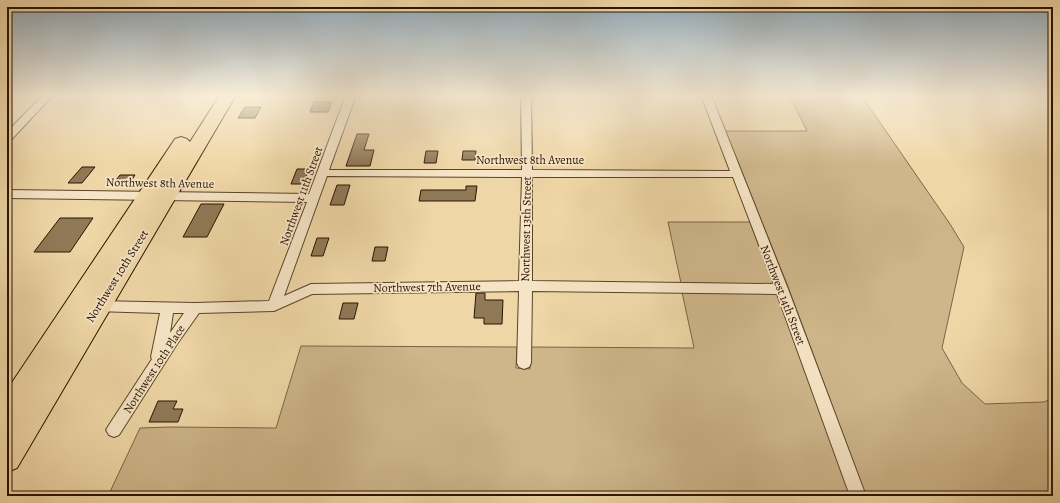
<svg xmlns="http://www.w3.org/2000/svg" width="1060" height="503" viewBox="0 0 1060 503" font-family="Alegreya,serif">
  <rect width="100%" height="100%" fill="#efd6a6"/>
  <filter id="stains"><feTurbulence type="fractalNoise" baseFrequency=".005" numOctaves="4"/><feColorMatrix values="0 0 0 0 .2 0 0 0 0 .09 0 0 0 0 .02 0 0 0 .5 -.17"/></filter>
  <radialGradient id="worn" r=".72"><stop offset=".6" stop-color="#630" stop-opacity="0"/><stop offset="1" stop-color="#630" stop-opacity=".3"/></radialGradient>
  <g fill="#ceb58a" stroke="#7c6445">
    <polygon points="789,95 861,95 950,224 964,247 942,348 962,383 985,404 1044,402 1053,398 1053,496 866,496 787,284 725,131 807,131"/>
    <polygon points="668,222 750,222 773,284 681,283"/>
    <polygon points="682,292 777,293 850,496 108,496 140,428 170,427 276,428 301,346 517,347 516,368 530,369 531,347 694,348"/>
  </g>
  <g fill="#907956" stroke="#2a1400">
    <polygon points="314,102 332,102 328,112 310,112"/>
    <polygon points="245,107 261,107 255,118 238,118"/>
    <polygon points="357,134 369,134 364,150 374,150 370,166 346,166"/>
    <polygon points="426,151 438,151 436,163 424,163"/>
    <polygon points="463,151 476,151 475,160 462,160"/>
    <polygon points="82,167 95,167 82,183 68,183"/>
    <polygon points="297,169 309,169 303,184 291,184"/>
    <polygon points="120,175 135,175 129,184 113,184"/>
    <polygon points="337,185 350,185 344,205 330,205"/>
    <polygon points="466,186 477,186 475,201 419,201 421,190 466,190"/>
    <polygon points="201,204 224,204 207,237 183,237"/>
    <polygon points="60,218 93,218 70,252 34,252"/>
    <polygon points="317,238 329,238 323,256 311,256"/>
    <polygon points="375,247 388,247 385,261 372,261"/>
    <polygon points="476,293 485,293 485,300 503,300 502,324 484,324 484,318 474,318"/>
    <polygon points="343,303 358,303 354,319 339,319"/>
    <polygon points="158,401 177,401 173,409 183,409 178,422 149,422"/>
  </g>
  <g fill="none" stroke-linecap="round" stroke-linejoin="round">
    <g stroke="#5b442a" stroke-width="2">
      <g id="street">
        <polygon points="43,95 53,95 11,140 7,141 7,132"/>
        <path d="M346,95h10l-27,75h193l-1,-75h10l1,75 198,1 -29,-76h10l77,194 78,207h-16l-73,-202 -245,-3 -1,72 -2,4 -5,2 -5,-2 -2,-4 2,-72 -207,3 -38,17 -75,2 -22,31 -58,91 -5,2 -5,-2 -3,-5 3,-5 43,-66 -1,-2 9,-44 -65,-2 -5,-1 -2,-4 2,-4 5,-1 100,2 74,-2 38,-99 -300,-4v-8l302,4zM327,176l195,1 -3,104 -208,3 -27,12zM532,177h201l41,107 -242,-3zM173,313h11l-14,20z"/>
      </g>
    </g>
    <g stroke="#2a1400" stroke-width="2">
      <polygon id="highway" points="220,95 236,95 17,468 7,472 7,432 11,425 7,427 7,390 175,139 181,137 187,139 190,142"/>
    </g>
    <use href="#street" fill="#f5e4c5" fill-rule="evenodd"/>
    <use href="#highway" fill="#efd6a6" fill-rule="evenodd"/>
  </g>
  <linearGradient id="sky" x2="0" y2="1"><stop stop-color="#90a7b7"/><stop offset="0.58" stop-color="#f8edd7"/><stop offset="1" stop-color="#f8edd7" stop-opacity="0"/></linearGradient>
  <rect width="1060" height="165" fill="url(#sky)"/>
  <g text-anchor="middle" stroke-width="3.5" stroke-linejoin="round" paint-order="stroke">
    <g font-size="12" fill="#2a1400" stroke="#f5e4c5">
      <text x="530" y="164">Northwest 8th Avenue</text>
      <text transform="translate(160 183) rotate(1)" y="4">Northwest 8th Avenue</text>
      <text transform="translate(301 196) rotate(-70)" y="4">Northwest 11th Street</text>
      <text transform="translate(526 229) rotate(-89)" y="4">Northwest 13th Street</text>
      <text transform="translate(117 276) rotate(-58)" y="4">Northwest 10th Street</text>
      <text transform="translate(427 287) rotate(-1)" y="4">Northwest 7th Avenue</text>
      <text transform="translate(783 295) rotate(69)" y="4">Northwest 14th Street</text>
      <text transform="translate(154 369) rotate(-57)" y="4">Northwest 10th Place</text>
    </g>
  </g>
  <rect width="1060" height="503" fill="none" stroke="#efd6a6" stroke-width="24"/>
  <rect x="8" y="8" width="1044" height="487" fill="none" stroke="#2a1400" stroke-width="2"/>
  <rect x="12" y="12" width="1036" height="479" fill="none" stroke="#2a1400"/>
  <rect width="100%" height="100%" filter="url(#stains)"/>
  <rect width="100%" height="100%" fill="url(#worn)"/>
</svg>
